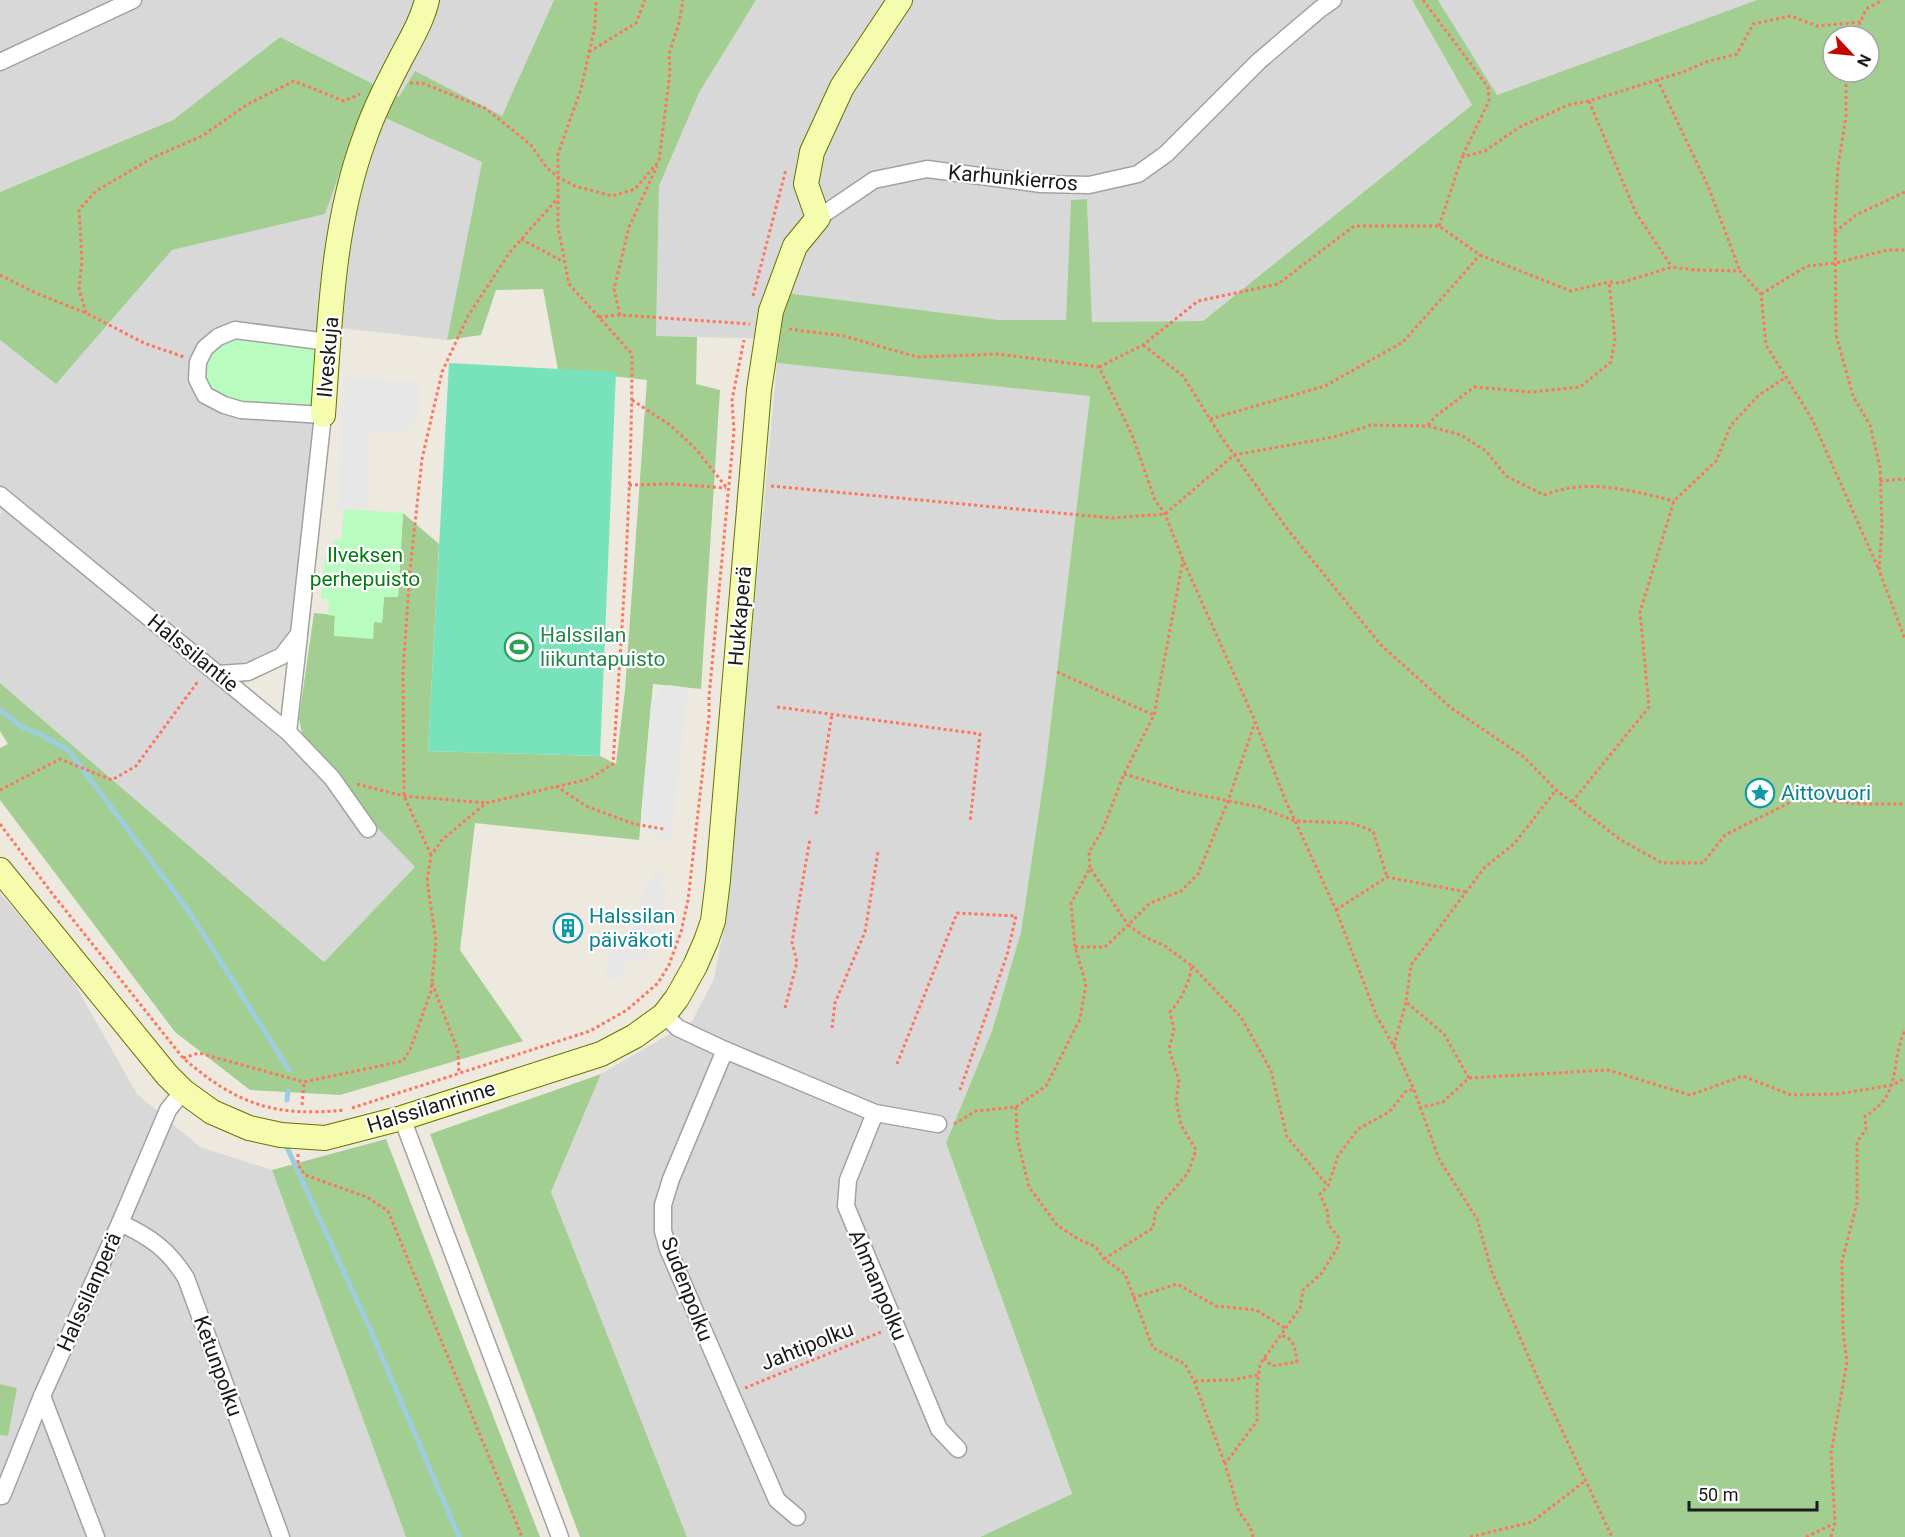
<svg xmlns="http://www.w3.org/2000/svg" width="1905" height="1537" viewBox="0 0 1905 1537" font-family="Roboto,sans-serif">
  <rect width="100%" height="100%" fill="#ede9df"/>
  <g fill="#d9d8d8">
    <polygon points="0,0 554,0 502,117 399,97 280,37 173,120 0,192"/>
    <polygon points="756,0 1412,0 1472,105 1203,321 1092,322 1087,200 1071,200 1066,320 999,320 786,293 780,339 656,336 659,186 699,93"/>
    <polygon points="1438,0 1757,0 1497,96"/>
    <polygon points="362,108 482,162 447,340 324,326 293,632 241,687 415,867 324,962 0,683 0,514 2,512 0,510 0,340 56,383 172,250 325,214"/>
    <polygon points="777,363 1090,395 1045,771 1021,932 992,1031 946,1143 1072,1495 980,1537 687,1537 551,1192 601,1074 692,1021 714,979 725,922"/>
    <polygon points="0,893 70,976 137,1094 200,1147 272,1170 406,1537 0,1537 0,1435 8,1436 17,1388 0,1384"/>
  </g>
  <g fill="#a2cf91" fill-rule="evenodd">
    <polygon points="554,0 756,0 699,93 659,186 656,336 697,337 696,384 720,390 701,689 653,684 639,840 475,823 460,950 523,1041 340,1095 250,1090 175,1032 0,800 0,748 8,744 0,731 0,683 324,962 415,867 353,803 302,734 299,718 314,613 335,615 334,636 374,622 382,622 384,597 398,597 403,513 439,544 428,751 600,756 616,764 625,690 647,380 558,370 543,289 496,290 481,335 447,340 482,162 363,108 325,214 172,250 56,384 0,340 0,192 173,120 280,37 399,97 415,71 502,116"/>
    <path d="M1412,0h26l59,95 260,-95h148v1537h-925l92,-43 -126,-351 46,-112 29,-99 24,-161 45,-375 -313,-33 9,-70 213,27h67l5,-120 16,-1 5,123 111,-1 269,-216zM1833,36h36v36h-36z"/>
    <polygon points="601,1074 551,1192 687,1537 580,1537 430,1134"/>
    <polygon points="386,1139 540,1537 406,1537 272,1170"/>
    <polygon points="0,1384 17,1388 8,1436 0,1435"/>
  </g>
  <g fill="#b8fcbf">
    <polygon points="218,337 328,342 323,415 241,410 205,395 198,362"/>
    <polygon points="344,509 403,513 398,597 384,597 382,623 374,622 373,639 334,636 335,616 328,615 329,599 321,599 325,557 333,557 334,540 341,540"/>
  </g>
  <polygon fill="#78e2bc" points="449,363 616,372 600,756 428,751"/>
  <g fill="#e7e7e7">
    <polygon points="343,378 419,382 418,414 407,432 369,431 366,510 338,509"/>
    <polygon points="669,685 688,688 671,841 656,838 644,829 641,816 651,703 662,688"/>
    <polygon points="654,873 663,874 660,890 668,890 659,930 645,961 625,962 620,980 605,980 608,951 618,950 629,937 632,922 637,921 643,892"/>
  </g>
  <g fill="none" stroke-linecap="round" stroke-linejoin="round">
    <g stroke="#9dcdde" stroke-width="5">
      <polyline points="0,710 22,727 40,734 69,751 188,910 289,1070"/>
      <polyline points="287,1100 288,1091"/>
      <polyline points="285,1143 370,1329 459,1537"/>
    </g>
    <g stroke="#a2a2a2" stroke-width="19">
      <g id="street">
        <polyline points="0,62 133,0"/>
        <polyline points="818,218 874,180 927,169 1041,184 1089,185 1138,174 1166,154 1259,61 1320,9 1333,0"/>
        <polyline points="0,495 288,732 332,778 368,829"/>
        <polyline points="218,674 248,672 282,656 299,634 323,415 241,410 224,405 205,395 197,379 198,362 205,348 218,337 235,330 328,342"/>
        <polyline points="288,732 299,635"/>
        <polyline points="664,1015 678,1028 725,1050 875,1113 938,1124"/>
        <polyline points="725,1050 671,1179 663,1205 663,1231 668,1249 777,1500 797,1517"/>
        <polyline points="875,1113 848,1180 846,1206 939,1429 958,1449"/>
        <polyline points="402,1118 560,1537"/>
        <path d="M120,1223c29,13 49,27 66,55l95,259"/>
        <polyline points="42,1396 96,1537"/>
        <polyline points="2,1496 42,1396 120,1223 168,1110 183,1091"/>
      </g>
    </g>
    <g stroke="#647400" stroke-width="26">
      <g id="secondary">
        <path d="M323,415c7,-93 9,-190 42,-278 9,-27 23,-54 36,-79 10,-19 21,-37 26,-58"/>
        <polyline points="0,870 167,1075 183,1091 212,1112 249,1128 281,1135 325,1138 402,1118 601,1054 635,1036 664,1015 677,998 695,966 706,941 713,921 718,880 759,390 771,311 795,246 818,218 806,184 812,152 842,87 900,0"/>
      </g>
    </g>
    <g stroke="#ff745f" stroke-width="3" stroke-dasharray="3 3" stroke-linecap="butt">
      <polyline points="1423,0 1488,87 1489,101 1462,157"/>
      <polyline points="1854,36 1866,9 1883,0"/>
      <polyline points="589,52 636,23 645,0"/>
      <polyline points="1846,72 1846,116 1838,167 1835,218 1836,335 1853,396 1870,425 1880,467 1882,527 1879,570 1905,639"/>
      <polyline points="1657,79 1708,186 1740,271"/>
      <polyline points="410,83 422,83 485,108 530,144 547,168 558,177 575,186 612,196 635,189 659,161 670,72 669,54 679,23 683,0"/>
      <polyline points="1589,101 1636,213 1672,267"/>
      <polyline points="1439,226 1462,157 1485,151 1518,128 1568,105 1589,101 1683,72 1706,62 1737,54 1753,24 1791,16 1817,26 1861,22"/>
      <polyline points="1835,232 1856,215 1905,192"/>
      <polyline points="521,239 564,262"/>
      <polyline points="0,275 36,293 86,313 144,343 184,357"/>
      <polyline points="1761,294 1807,266 1836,263 1887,250 1905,250"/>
      <polyline points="753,296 786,169"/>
      <polyline points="86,313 79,289 82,260 79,210 96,191 154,157 202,136 248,104 294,81 344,101 360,94"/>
      <polyline points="620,315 614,289 629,227 657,166"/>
      <polyline points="599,317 620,315 750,324"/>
      <polyline points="789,329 844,336 917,357 998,354 1099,367 1132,435 1155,500 1165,514 1183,560 1255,721 1285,799 1336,910 1377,1017 1394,1046 1414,1090 1439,1159 1477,1219 1492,1272 1538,1379 1612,1537"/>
      <polyline points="1143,345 1183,376 1222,438 1288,530 1381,645 1450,707 1524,757 1556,790 1621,840 1662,863 1703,863 1725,835 1799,798 1862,804 1905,804"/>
      <polyline points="1099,367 1143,345 1198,301 1278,284 1354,226 1439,226 1480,255 1571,291 1609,282 1620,283 1672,267 1696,270 1740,271 1761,294 1766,345 1812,419 1879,570"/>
      <polyline points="632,400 670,425 694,447 727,488"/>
      <polyline points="1210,419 1325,386 1403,342 1480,255"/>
      <path d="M1428,426l33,9 25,16 20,25 38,19c44,-17 86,-5 130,6"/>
      <polyline points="1880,481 1905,479"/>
      <polyline points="629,485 672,484 726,488"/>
      <polyline points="771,486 1112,518 1165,514 1234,455 1334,437 1371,425 1427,426 1436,416 1474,387 1531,392 1580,387 1611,362 1615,339 1609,282"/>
      <polyline points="1057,672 1154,715"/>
      <polyline points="777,707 980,734 970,822"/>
      <polyline points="1124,774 1185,792 1259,807 1295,821 1351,823 1373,831 1387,877"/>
      <polyline points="357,784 404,796 486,803"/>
      <polyline points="556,786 586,806 634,824 664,829"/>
      <polyline points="0,790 60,759 112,780 136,766 199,680"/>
      <polyline points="1572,802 1649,707 1640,612 1674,501 1716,461 1731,425 1759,395 1786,377"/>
      <polyline points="816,814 832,714"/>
      <path d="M0,824l51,68 132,166c55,47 91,59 162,52"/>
      <polyline points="431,855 404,796 403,672 410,570 422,459 442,372 468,316 510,252 558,198"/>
      <polyline points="1336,910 1387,877 1466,892"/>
      <polyline points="1075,947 1105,947 1128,925 1090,868"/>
      <polyline points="1192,966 1241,1017 1271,1071 1287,1137 1328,1186"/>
      <polyline points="432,983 458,1051 459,1074"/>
      <polyline points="785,1008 797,962 792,942 810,839"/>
      <polyline points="832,1028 835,1003 865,932 878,852"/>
      <polyline points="1394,1046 1406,1002"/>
      <path d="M183,1058l16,-5 105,29 99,-21 7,-11 21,-59 5,-50 -9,-60 4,-26 11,-15 44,-37 103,-24 24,-15c9,-136 19,-273 19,-410l-63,-70 -11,-57v-73l23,-65 14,-63 1,-26"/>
      <polyline points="897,1064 957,913 1016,916 1007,955 960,1090"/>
      <polyline points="1469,1078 1608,1070 1690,1095 1743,1076 1791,1095 1838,1094 1893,1085 1905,1078"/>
      <polyline points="302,1105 304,1082"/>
      <polyline points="1016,1107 1017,1138 1029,1187 1057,1225 1078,1239 1096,1247 1104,1259 1125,1274 1153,1348 1185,1364 1194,1381 1225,1464"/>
      <polyline points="352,1108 590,1031 627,1010 658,983 669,965 681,932 688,900 709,716 709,697 734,431 732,400 744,340"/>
      <polyline points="1419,1108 1443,1102 1469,1078 1444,1034 1406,1002 1411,965 1485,867 1514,844 1556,790"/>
      <polyline points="954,1124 976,1111 1016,1107 1046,1086 1080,1019 1086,984 1075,947 1071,903 1090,868 1089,852 1102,831 1124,774 1154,715 1183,560"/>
      <polyline points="298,1154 298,1165 305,1175 367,1197 388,1211 522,1537"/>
      <path d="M1104,1259l49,-31 3,-18 32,-37 8,-23 -15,-25 -5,-25 3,-19 -10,-32 5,-19 -4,-18c13,-15 18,-27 22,-46l-27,-20 -20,-9 -17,-12 22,-22 31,-12 17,-17 30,-73 27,-79"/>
      <polyline points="1133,1298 1177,1284 1216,1306 1256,1310 1285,1328"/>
      <path d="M1264,1358l8,8 25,-4c-2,-14 -2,-23 -17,-27"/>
      <polyline points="1195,1381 1232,1380 1258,1375"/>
      <polyline points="745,1388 881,1332"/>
      <polyline points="1253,1537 1250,1527 1239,1512 1225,1464 1257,1421 1257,1387 1260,1364 1300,1308 1303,1290 1321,1274 1339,1245 1338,1237 1328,1224 1328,1213 1320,1194 1328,1186 1338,1156 1358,1129 1389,1112 1407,1090 1414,1090"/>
      <polyline points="1470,1537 1532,1522 1585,1481"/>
      <polyline points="1806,1537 1833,1524"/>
      <path d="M1831,1537l4,-15 -4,-69 16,-91 -4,-31 -1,-70 15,-58v-61l9,-13 -1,-13c39,-23 24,-52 40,-86"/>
    </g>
    <use href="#street" stroke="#fff" stroke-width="16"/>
    <use href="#secondary" stroke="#f6fcae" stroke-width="24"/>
  </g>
  <defs>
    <g id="stadium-ring" transform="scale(1.5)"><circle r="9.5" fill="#fff" stroke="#2e9e5b" stroke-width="1.5"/><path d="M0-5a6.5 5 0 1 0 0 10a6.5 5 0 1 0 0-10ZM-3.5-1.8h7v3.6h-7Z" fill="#2e9e5b"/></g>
    <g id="sight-ring" transform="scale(1.5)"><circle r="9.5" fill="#fff" stroke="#0f9aa8" stroke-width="1.5"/><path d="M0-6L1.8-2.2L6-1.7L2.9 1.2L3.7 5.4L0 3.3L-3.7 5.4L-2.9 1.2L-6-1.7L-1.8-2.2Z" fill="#0f9aa8"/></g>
    <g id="building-ring" transform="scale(1.5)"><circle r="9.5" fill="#fff" stroke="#0f9aa8" stroke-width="1.5"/><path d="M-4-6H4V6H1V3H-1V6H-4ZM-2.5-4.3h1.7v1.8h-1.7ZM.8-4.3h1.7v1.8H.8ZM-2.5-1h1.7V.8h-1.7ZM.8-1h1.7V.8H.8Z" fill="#0f9aa8"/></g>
  </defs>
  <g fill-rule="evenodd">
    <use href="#stadium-ring" x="519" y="647"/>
    <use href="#sight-ring" x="1760" y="793"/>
    <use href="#building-ring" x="568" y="928"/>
  </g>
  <g text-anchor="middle" stroke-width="4.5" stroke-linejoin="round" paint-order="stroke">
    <g font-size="21" fill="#1b1b1b" stroke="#fff">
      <text transform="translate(1013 178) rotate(5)" y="7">Karhunkierros</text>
      <text transform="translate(328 357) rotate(-85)" y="7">Ilveskuja</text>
      <text transform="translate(740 616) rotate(-85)" y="7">Hukkaperä</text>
      <text transform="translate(193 653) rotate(39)" y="7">Halssilantie</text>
      <text transform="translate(431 1107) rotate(-17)" y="7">Halssilanrinne</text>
      <text transform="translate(878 1285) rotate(67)" y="7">Ahmanpolku</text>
      <text transform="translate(687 1289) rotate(69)" y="7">Sudenpolku</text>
      <text transform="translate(89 1292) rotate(-66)" y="7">Halssilanperä</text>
      <text transform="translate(807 1346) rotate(-22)" y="7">Jahtipolku</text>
      <text transform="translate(218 1366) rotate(70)" y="7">Ketunpolku</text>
    </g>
    <g font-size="21" fill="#067c13" stroke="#fff">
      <text x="365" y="562">Ilveksen<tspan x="365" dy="24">perhepuisto</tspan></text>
    </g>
    <g font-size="21" fill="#27864d" stroke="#fff" text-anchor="start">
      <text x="540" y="642">Halssilan<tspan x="540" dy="24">liikuntapuisto</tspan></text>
    </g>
    <g font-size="21" fill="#0d838f" stroke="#fff" text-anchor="start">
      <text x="1781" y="800">Aittovuori</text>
      <text x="589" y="923">Halssilan<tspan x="589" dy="24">päiväkoti</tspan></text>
    </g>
  </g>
  <g transform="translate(1851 54) rotate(116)"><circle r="28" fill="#ffffff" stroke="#a4a4a4" stroke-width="1.5"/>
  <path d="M0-4.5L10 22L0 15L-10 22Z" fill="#c60600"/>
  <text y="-9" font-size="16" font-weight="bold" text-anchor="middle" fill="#1b1b1b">N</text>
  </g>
  <path d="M1689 1501v9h128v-9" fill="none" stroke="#1b1b1b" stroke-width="3"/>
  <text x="1698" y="1501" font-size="18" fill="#1b1b1b" stroke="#ffffff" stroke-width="4.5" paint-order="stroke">50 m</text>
</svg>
